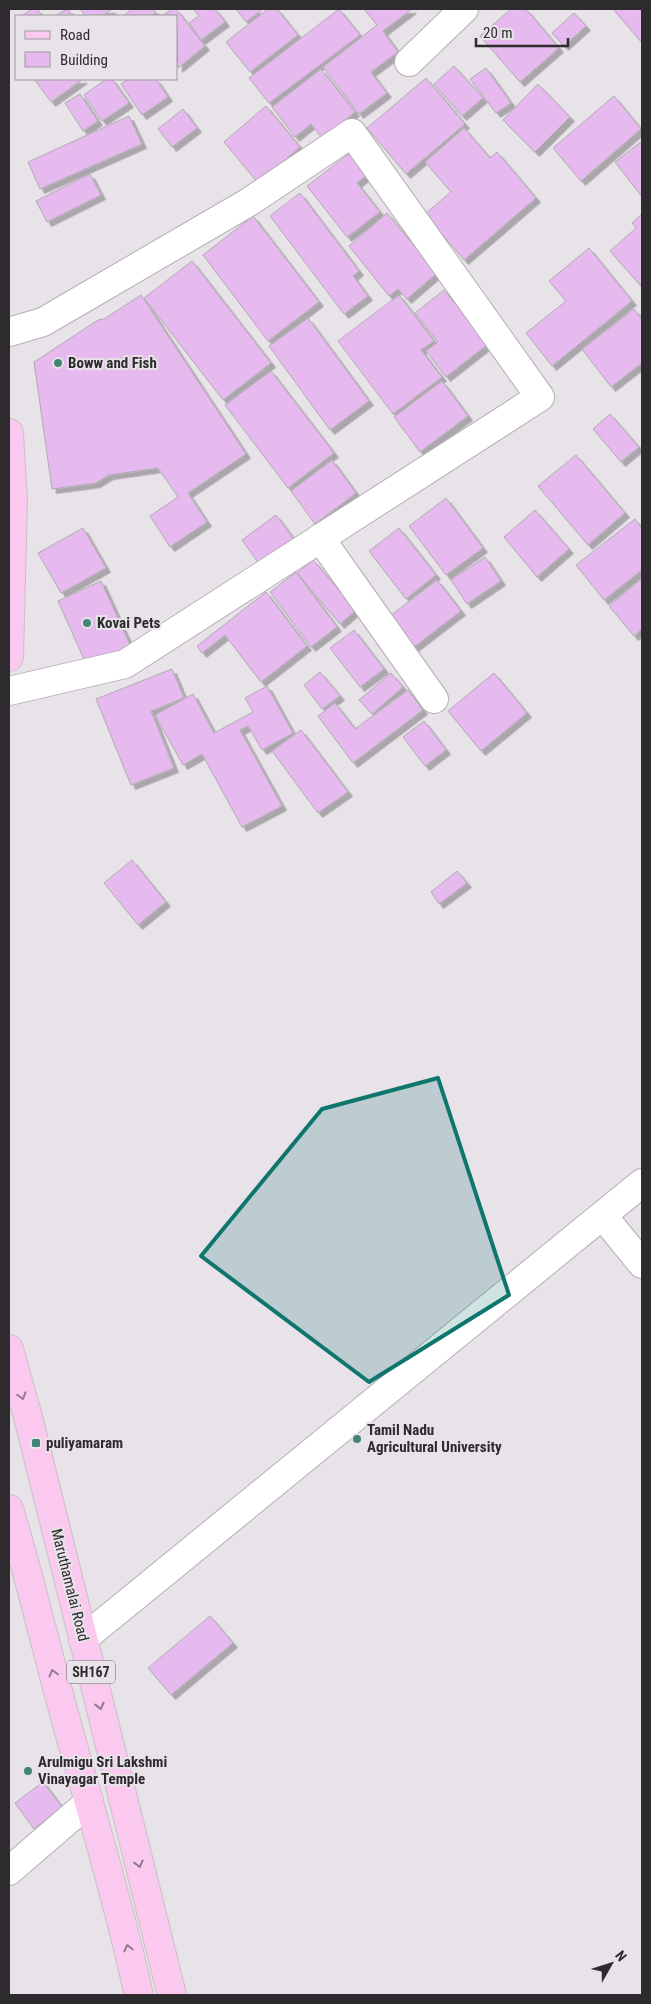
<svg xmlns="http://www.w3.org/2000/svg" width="651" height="2004" viewBox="0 0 651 2004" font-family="'Roboto Condensed',sans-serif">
  <defs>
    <filter id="shadow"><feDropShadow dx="4.5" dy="4.5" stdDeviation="0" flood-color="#0004"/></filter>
  </defs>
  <rect width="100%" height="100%" fill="#e8e2e9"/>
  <g fill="#e7baef" stroke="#b0abb1" filter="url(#shadow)">
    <polygon points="32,9 37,9 42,16 21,16"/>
    <polygon points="68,9 72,16 55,16 67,9"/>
    <polygon points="80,9 112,9 102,16 86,16"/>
    <polygon points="132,9 153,9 156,13 151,16 123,16"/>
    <polygon points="172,9 176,9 205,46 178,68 176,16 162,16"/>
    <polygon points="193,9 215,9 225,22 201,40 189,23 199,16"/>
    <polygon points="236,9 263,9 246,22"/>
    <polygon points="268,9 277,9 298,35 250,72 226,42"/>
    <polygon points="339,9 360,35 269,103 249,78"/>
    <polygon points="364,9 412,9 383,31 398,52 371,72 387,93 359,114 323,67 377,25"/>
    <polygon points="511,9 526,9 559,48 520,82 480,36"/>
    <polygon points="613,9 642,9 642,43"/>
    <polygon points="574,13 586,26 564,46 552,33"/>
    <polygon points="454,66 483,98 462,116 434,84"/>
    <polygon points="486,68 511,103 496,113 470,79"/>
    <polygon points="321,69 355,112 322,138 311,124 295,137 272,107"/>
    <polygon points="426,78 465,124 406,174 367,128"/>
    <polygon points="34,79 83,79 51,102"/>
    <polygon points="106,79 112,79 129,103 102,121 84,95"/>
    <polygon points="129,79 156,79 168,97 142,115 121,84"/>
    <polygon points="538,84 570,117 535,152 503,120"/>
    <polygon points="80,94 98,121 83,131 65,103"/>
    <polygon points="614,96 641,129 581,181 553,148"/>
    <polygon points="266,106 300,147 258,183 224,142"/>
    <polygon points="183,109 197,128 172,147 158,129"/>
    <polygon points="129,116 142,144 40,189 28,162"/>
    <polygon points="464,128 490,158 497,152 536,198 464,260 425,214 451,192 425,162"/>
    <polygon points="642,141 642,197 615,162"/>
    <polygon points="355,149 372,171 357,183 380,212 347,237 307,186"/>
    <polygon points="90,174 101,195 47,222 36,201"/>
    <polygon points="300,193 359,271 353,276 368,296 344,314 270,216"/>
    <polygon points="387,213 437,273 407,299 398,289 389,296 349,246"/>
    <polygon points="642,214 642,283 640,285 610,251 636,228 632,223"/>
    <polygon points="253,216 319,302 268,341 203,255"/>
    <polygon points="589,248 632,301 552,366 526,333 566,301 549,281"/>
    <polygon points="192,261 271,363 223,400 144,298"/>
    <polygon points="444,290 488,344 446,377 426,351 438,342 415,313"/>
    <polygon points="141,295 246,454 188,493 207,522 170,547 150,516 178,497 158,468 109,475 96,483 52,489 34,362 98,320 104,319"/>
    <polygon points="399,295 434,341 421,350 442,377 393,414 338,341"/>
    <polygon points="634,309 642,320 642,363 611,387 582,349"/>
    <polygon points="308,318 369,401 330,430 269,346"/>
    <polygon points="271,371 334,453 288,488 225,405"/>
    <polygon points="442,381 468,416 420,452 394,417"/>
    <polygon points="610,414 639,447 621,462 593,429"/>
    <polygon points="576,455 625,513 588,545 538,486"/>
    <polygon points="332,460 356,493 315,524 291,491"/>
    <polygon points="446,498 483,548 446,575 409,526"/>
    <polygon points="535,510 569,549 537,577 504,537"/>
    <polygon points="276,515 296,542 262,568 242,540"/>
    <polygon points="635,519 642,528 642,570 604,600 576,565"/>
    <polygon points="83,528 106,568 61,593 38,553"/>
    <polygon points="399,528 436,575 406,599 369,551"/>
    <polygon points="485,557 501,581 467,604 451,580"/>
    <polygon points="313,560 356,610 340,624 297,573"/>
    <polygon points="296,572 337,627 311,647 270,592"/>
    <polygon points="642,578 642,629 634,636 609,606"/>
    <polygon points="437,580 461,611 414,647 390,616"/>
    <polygon points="101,581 131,647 87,666 58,601"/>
    <polygon points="266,592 307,646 261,682 225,635 202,653 197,646"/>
    <polygon points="354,630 384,669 360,687 330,648"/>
    <polygon points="172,669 184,698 151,711 174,768 131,785 96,699"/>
    <polygon points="320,672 340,696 322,709 304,685"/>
    <polygon points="391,673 403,687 372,714 359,700"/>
    <polygon points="494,673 527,713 481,751 448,711"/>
    <polygon points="267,686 293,733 262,750 248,726 240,730 282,806 242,827 202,754 183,765 155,715 193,694 214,733 253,712 245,698"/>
    <polygon points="408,690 423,710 353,763 318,716 335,703 355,729"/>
    <polygon points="424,721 446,750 425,766 403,737"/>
    <polygon points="301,730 348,792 318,813 272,751"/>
    <polygon points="132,860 166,902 138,925 104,883"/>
    <polygon points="457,871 467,883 439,904 431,892"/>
    <polygon points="210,1616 233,1643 171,1695 148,1668"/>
    <polygon points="43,1782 62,1807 34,1829 15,1803"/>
  </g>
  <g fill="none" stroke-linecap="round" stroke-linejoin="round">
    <g stroke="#b5afb5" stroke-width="30">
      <g id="minor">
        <polyline points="409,62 464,9"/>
        <polyline points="9,332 43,322 249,202 352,133 540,397 125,664 9,691"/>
        <polyline points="320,538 434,699"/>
        <polyline points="603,1216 642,1264"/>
        <polyline points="83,1639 642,1183"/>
        <polyline points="9,1871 89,1802"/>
      </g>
    </g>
    <g stroke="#c4c4c4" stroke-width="30">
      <g id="major">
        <polyline points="9,433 13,500 9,657"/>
        <polyline points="9,1349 28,1417 172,1995"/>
        <path d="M9,1509c21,69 37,139 56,208 26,93 53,185 74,278"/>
      </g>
    </g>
    <use href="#minor" stroke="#fff" stroke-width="28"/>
    <use href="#major" stroke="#fbc8ef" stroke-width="28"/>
  </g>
  <defs><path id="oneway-chevron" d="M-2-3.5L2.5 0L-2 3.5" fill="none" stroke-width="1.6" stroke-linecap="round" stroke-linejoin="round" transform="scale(1.25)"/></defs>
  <g stroke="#947a8e">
    <use href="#oneway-chevron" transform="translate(22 1396) rotate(74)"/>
    <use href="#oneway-chevron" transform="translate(53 1673) rotate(-105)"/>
    <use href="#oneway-chevron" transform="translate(100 1706) rotate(76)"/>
    <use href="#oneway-chevron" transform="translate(139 1864) rotate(76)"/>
    <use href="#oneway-chevron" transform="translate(128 1948) rotate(-103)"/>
  </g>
  <path fill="#0f766e" fill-opacity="0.2" stroke="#0f766e" stroke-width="4" stroke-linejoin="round" d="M438,1078l71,217 -140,87 -168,-126 121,-147z"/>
  <g fill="#428577" stroke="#e8e2e9" stroke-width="2">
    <circle cx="58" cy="363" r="5"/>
    <circle cx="87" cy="623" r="5"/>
    <circle cx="357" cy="1439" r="5"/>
    <rect x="31" y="1438" width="10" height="10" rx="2.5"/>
    <circle cx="28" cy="1771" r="5"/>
  </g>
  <g text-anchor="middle" stroke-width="4" stroke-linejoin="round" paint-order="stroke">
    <rect fill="#e8e2e9" stroke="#656266" stroke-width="1" x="67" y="1660.5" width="48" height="23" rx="4"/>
    <g font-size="14" font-weight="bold" fill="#2d2b2e">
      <text x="91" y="1677">SH167</text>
    </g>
    <g font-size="15" font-weight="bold" fill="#2d2b2e" stroke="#e8e2e9" text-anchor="start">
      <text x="68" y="368">Boww and Fish</text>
      <text x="97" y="628">Kovai Pets</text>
      <text x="367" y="1435">Tamil Nadu<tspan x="367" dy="17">Agricultural University</tspan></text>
      <text x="46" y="1448">puliyamaram</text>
      <text x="38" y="1767">Arulmigu Sri Lakshmi<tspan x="38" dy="17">Vinayagar Temple</tspan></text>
    </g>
    <g font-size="15" fill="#2d2b2e" stroke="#e8e2e9">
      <text transform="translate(70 1585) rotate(76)" y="5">Maruthamalai Road</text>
    </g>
  </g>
  <rect width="651" height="2004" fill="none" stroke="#2d2b2e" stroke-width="20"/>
  <rect x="15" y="15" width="162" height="65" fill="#e8e2e9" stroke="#9d999e"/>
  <rect x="25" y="31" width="25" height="8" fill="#fbc8ef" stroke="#9d999e"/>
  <text x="60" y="40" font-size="15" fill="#2d2b2e">Road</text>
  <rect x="25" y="52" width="25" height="15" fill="#e7baef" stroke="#9d999e"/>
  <text x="60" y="65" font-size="15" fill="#2d2b2e">Building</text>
  <g transform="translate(611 1964) rotate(51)" stroke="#e8e2e9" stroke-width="4" paint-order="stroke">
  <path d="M0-4L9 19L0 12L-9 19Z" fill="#2d2b2e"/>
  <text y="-8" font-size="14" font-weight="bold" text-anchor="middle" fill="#2d2b2e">N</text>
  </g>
  <path d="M476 38v8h92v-8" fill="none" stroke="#2d2b2e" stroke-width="2.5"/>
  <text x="483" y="38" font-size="15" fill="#2d2b2e" stroke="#e8e2e9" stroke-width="4" paint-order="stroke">20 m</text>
</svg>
